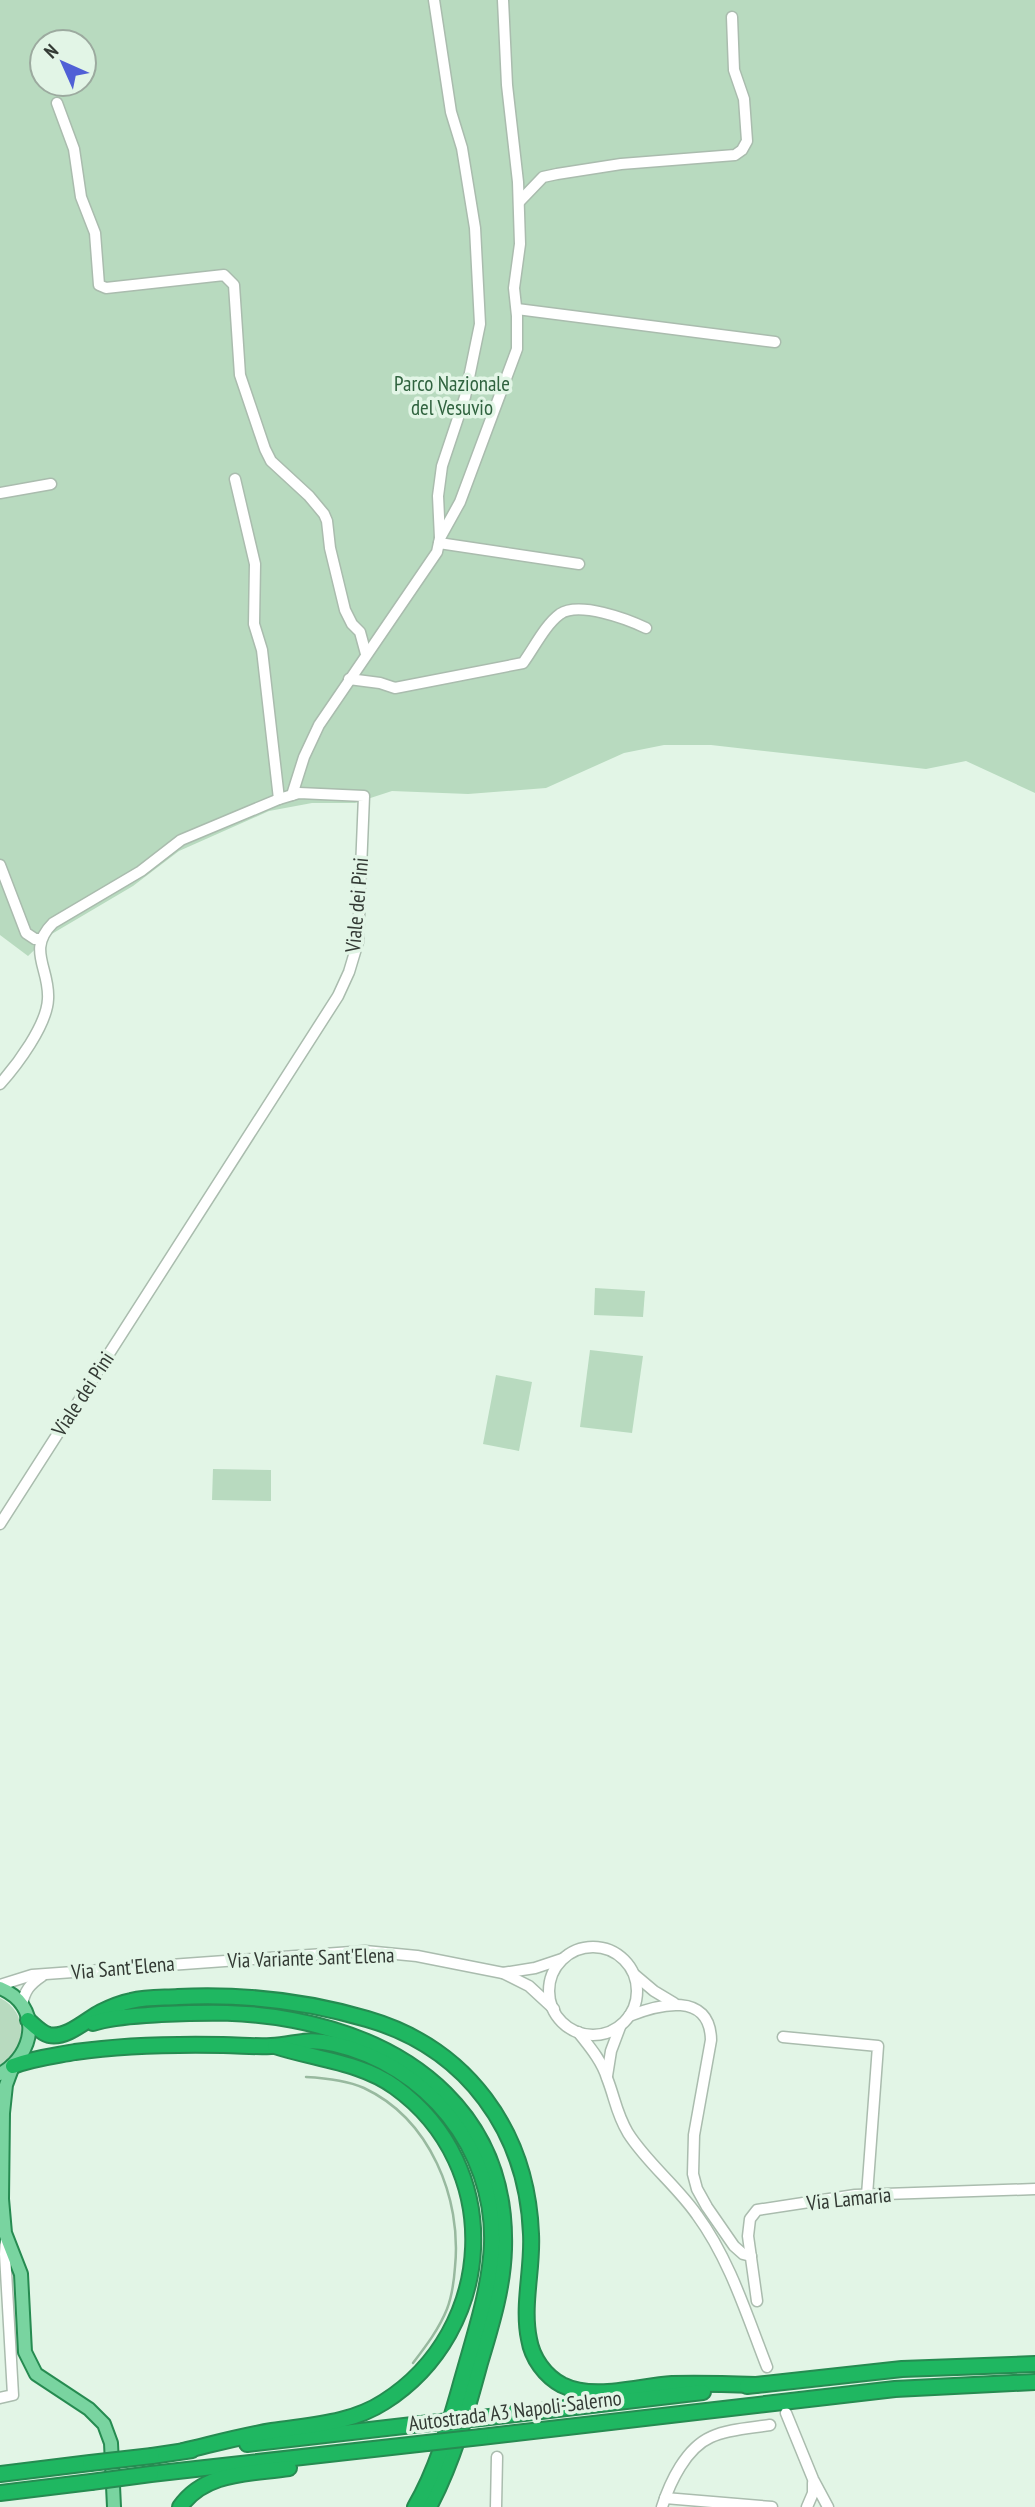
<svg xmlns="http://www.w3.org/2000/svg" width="1035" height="2507" viewBox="0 0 1035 2507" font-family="'PT Sans Narrow',sans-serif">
  <rect width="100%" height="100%" fill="#e2f5e6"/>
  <g fill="#b8dabf" fill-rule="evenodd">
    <path d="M0,0h1035v793l-69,-32 -40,8 -215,-24h-47l-40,8 -78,35 -78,6 -76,-3 -37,12h-43l-43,8 -90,40 -46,35 -83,49 -22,21 -28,-21zM42,42h42v42h-42z"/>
    <polygon points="595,1288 645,1291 643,1317 594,1315"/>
    <polygon points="590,1350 643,1356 632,1433 580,1427"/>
    <polygon points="496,1375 532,1382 519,1451 483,1444"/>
    <polygon points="213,1469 271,1470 271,1501 212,1500"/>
    <path d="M0,1998c29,14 27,52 0,67z"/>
  </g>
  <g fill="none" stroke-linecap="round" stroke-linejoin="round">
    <path stroke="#98b99f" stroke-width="2.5" d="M306,2077c20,1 40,3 58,11 66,31 98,110 91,179 -1,14 -3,29 -8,42 -8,20 -21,37 -34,54"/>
    <g stroke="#aabcae" stroke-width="13">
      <g id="minor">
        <polyline points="57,103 74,149 81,197 95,233 99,285 106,288 224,275 234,285 240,375 265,449 271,461 309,496 324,514 327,521 330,548 345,610 352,624 360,632 366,654"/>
        <polyline points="519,202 543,177 557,174 621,164 735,155 742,150 747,141 744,99 734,70 732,17"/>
        <polyline points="517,309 775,342"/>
        <polyline points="235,479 255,564 254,624 262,650 279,799"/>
        <polyline points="0,493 51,484"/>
        <polyline points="440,538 460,502 517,349 517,316 514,288 520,244 518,182 507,85 503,0"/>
        <polyline points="439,543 579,564"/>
        <path d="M349,679l31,4 15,5 128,-25c11,-15 22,-38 37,-49 19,-13 67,5 86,14"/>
        <polyline points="292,795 304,757 319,725 437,552 440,538 438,496 442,466 465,397 480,324 475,228 462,148 451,112 434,0"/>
        <polyline points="0,865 26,933 35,939 40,939"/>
        <path d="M0,1084c17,-19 47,-59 48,-85 2,-31 -22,-49 5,-76l88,-52 40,-31 98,-41 20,-6 65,3 -6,146 -9,30 -11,24 -338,528"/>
        <circle cx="593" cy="1991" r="44"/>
        <polyline points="503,1973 535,1968 562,1959"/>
        <polyline points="635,1975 654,1991 674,2003"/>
        <polyline points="0,1985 32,1975 365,1951 417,1956 503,1973 529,1986 554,2009"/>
        <path d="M22,2006c2,-15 8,-22 20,-30"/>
        <path d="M629,2016c30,-12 81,-25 82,24l-17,95 -1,39 4,15 10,18 27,39 9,8 8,2"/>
        <path d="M578,2032c11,14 24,29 29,46 8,20 9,35 21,55 19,30 49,53 69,82 33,45 50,101 70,152"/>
        <polyline points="783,2037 878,2046 867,2195"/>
        <polyline points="607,2076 611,2051 620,2027"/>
        <polyline points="757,2301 748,2236 750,2219 757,2210 855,2195 1035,2189"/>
        <polyline points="0,2398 13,2395 5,2254 6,2239"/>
        <polyline points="786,2413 813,2479 828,2507"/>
        <polyline points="665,2498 772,2507"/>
        <polyline points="496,2507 497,2457"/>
        <path d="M662,2507c8,-25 24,-59 49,-70 17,-8 40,-9 59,-12"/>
        <polyline points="807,2507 813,2493 813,2483"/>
      </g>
    </g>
    <g stroke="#268b51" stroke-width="16">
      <g id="major">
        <path d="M0,1988c42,17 36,66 0,86"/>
        <polyline points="13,2066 6,2085 3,2113 2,2199 5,2233 21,2274 25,2352 36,2374 89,2409 104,2424 111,2443 114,2507"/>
      </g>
    </g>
    <g stroke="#268b51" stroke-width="18">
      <g id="highway">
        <path d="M28,2020c6,5 13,13 21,15 18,4 38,-16 52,-23 10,-5 20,-9 30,-11 16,-4 32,-3 47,-4 63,-3 128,4 189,22 100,29 160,112 164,215 2,34 -9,71 -2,105 3,19 16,37 33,46 32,16 76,1 110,-1 28,-1 56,0 84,1"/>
        <path d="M93,2023c22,-7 45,-7 68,-9 46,-2 87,-3 132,6 121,23 215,97 211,229 -1,39 -13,77 -24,114 -13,48 -27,99 -51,144"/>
        <path d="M13,2066c21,-8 41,-10 62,-14 50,-7 98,-8 148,-7 16,0 32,2 48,1 24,-1 36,-9 63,-2 92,21 161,104 158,200 -2,44 -16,86 -28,129 -13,45 -25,93 -49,134"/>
        <polyline points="747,2386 902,2369 1035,2364"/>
        <polyline points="481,2418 703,2392"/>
        <polyline points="481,2437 895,2389 1035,2382"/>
        <polyline points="247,2444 430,2423"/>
        <path d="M183,2451c30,-7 59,-15 89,-20 38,-6 78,-7 112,-29 113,-72 121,-236 11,-315 -34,-25 -81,-28 -120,-41"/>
        <polyline points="152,2456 192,2450"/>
        <polyline points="0,2474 90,2463"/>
        <polyline points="151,2474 427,2443"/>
        <polyline points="0,2493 91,2482"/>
        <path d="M180,2507c25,-36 70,-33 109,-39"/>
      </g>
    </g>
    <use href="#minor" stroke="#fff" stroke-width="10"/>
    <use href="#major" stroke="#79d4a0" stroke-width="12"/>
    <use href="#highway" stroke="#1fb761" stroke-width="14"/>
    <g stroke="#268b51" stroke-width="18" stroke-linecap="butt">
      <g id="highway-bridge">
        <polyline points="430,2423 481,2418"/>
        <polyline points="427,2443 481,2437"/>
        <polyline points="90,2463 152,2456"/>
        <polyline points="91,2482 151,2474"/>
      </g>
    </g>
    <use href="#highway-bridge" stroke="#1fb761" stroke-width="14"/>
  </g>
  <g text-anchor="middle" stroke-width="7" stroke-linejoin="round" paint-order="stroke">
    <g font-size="21" fill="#30633f" stroke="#e2f5e6">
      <text x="452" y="391">Parco Nazionale<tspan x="452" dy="24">del Vesuvio</tspan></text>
    </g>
    <g font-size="21" fill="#333a34" stroke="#e2f5e6">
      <text transform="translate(357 905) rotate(-85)" y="7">Viale dei Pini</text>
      <text transform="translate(83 1394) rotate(-57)" y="7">Viale dei Pini</text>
      <text transform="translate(311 1958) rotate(-2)" y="7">Via Variante Sant'Elena</text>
      <text transform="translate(123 1968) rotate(-5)" y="7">Via Sant'Elena</text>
      <text transform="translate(849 2199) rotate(-6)" y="7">Via Lamaria</text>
      <text transform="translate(515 2411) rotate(-7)" y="7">Autostrada A3 Napoli-Salerno</text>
    </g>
  </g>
  <g transform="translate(63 63) rotate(315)"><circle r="33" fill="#e2f5e6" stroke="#9caa9f" stroke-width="2"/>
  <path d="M0-5L12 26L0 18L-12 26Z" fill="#5060d6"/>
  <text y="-10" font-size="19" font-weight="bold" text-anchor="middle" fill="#333a34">N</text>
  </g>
</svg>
